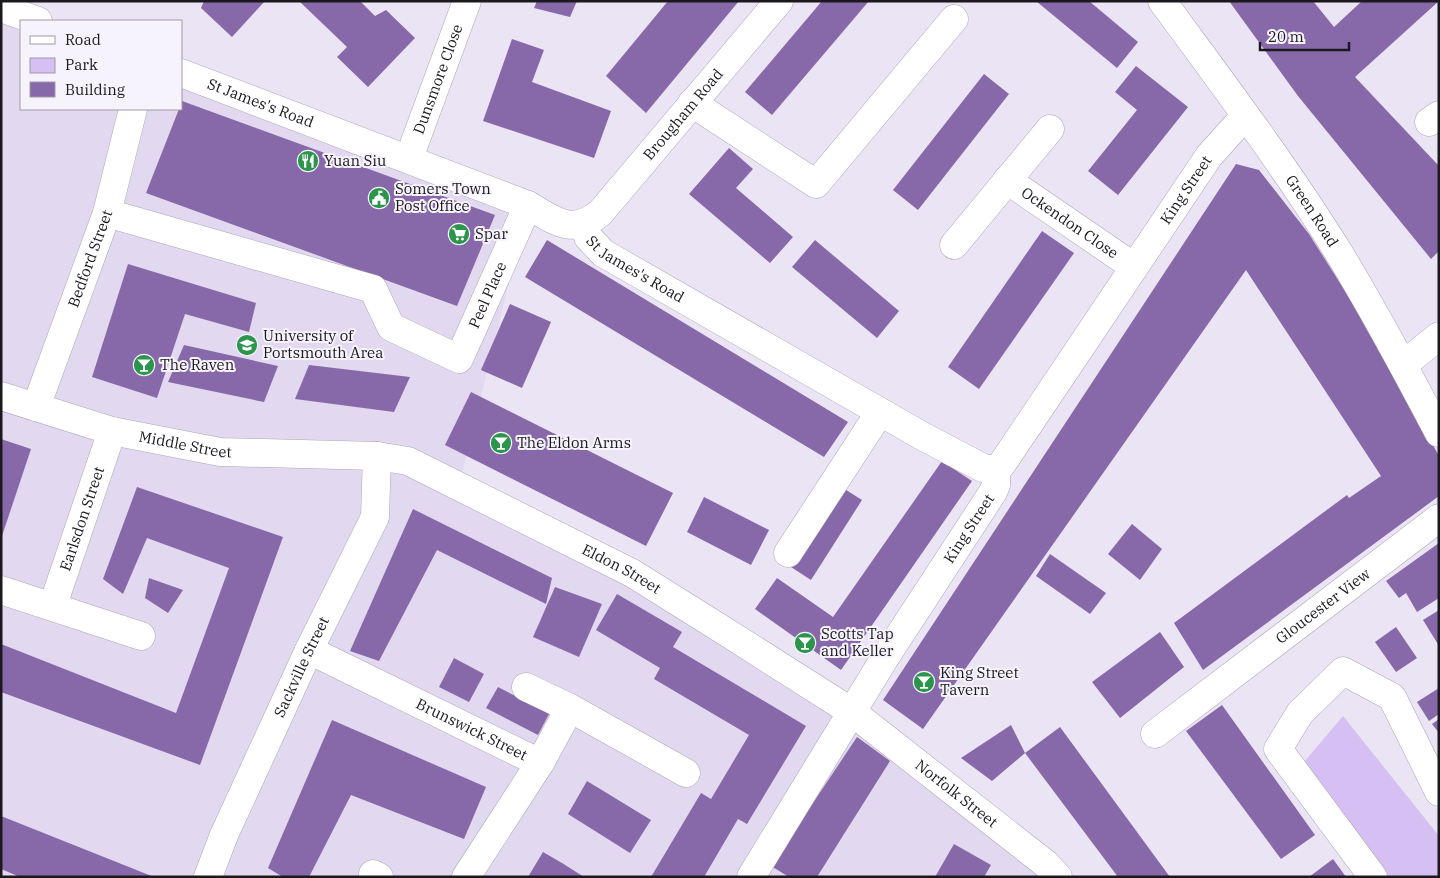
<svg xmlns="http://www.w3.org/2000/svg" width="1440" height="878" viewBox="0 0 1440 878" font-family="'IBM Plex Serif',serif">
  <rect width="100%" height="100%" fill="#ebe4f5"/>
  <polygon fill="#e2d8f0" points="1,9 21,21 21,109 181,109 181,74 528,205 459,486 852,712 1052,877 1,877"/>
  <polygon fill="#d5bff3" points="1343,716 1439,836 1439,877 1384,877 1299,768"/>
  <g fill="#8769aa">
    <polygon points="204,1 265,1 232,37 201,8"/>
    <polygon points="299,1 360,1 375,16 386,10 415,38 368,87 337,57 347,47"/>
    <polygon points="537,1 577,1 570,17 534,8"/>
    <polygon points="668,1 739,1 646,113 606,76"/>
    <polygon points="822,1 869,1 772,115 745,92"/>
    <polygon points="1036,1 1089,1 1138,42 1117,68"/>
    <polygon points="1229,1 1313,1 1334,27 1362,1 1439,1 1355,77 1439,166 1439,251 1431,259 1298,96"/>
    <polygon points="512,39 544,50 532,82 611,111 594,158 483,121"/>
    <polygon points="1136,66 1188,107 1118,195 1088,171 1137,110 1115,92"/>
    <polygon points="984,74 1009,94 918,210 893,190"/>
    <polygon points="182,101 495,215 457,306 146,193 179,109 181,109"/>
    <polygon points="729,148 753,169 736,188 793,237 770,263 689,194"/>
    <polygon points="1236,164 1259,170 1309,234 1366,324 1439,456 1439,496 1203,670 1174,623 1347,495 1349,498 1381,476 1246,270 923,729 883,700"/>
    <polygon points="1042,231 1074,253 979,389 948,367"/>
    <polygon points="547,240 848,422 824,457 525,277"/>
    <polygon points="815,240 899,311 877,338 792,267"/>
    <polygon points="128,264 256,303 249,332 185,314 157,398 92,377"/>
    <polygon points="510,304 551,322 522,388 481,370"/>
    <polygon points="184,345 278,366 264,402 168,382"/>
    <polygon points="309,365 410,377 394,412 295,399"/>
    <polygon points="471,392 673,493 646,546 445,445"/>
    <polygon points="1,439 31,449 2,536 1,536"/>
    <polygon points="942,461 972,481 841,670 755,609 777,578 833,617"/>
    <polygon points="137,487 283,537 200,765 1,692 1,644 176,713 229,568 147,538 123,594 103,579"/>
    <polygon points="843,488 862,500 811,580 791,567"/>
    <polygon points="704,497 769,530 751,565 687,532"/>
    <polygon points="413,509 552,578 546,604 437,550 379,661 350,651"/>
    <polygon points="1132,524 1162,549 1140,580 1108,554"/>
    <polygon points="1439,543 1439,598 1417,612 1406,593 1399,598 1386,581"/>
    <polygon points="1050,554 1106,593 1090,614 1036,576"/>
    <polygon points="149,578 183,590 168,613 145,598"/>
    <polygon points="555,587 602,604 579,657 533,637"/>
    <polygon points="617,594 682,632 673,647 806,726 747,824 738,819 704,877 651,877 701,793 711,799 749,735 654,679 660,668 596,630"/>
    <polygon points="1439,610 1439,646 1423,620"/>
    <polygon points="1396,627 1417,658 1396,672 1375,642"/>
    <polygon points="1160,632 1184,667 1120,718 1092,682"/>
    <polygon points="454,658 484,674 469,702 439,687"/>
    <polygon points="498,687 549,714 538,735 486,708"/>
    <polygon points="1439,688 1439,714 1429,721 1417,702"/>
    <polygon points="1222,705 1315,835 1281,859 1186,731"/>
    <polygon points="1439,719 1439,733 1432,724"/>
    <polygon points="332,720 486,787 464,839 351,795 309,877 283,877 268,868"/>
    <polygon points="1011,725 1025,753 992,781 961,758"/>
    <polygon points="1060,727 1170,877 1118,877 1025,753"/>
    <polygon points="857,737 890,761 817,877 789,877 771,866"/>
    <polygon points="587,781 651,820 630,853 568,814"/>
    <polygon points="1,816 154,877 20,877 1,869"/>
    <polygon points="954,844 991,865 984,877 935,877"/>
    <polygon points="543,852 562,863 584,877 528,877"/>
    <polygon points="1333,859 1346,877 1309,877"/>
  </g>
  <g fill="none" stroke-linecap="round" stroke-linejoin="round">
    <g stroke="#ada6b7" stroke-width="29">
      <g id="minor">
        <path id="s1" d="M1162,1c61,83 123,165 177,252 36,59 68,119 100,180"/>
        <polyline points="1,8 38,21"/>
        <path id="s2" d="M181,73l347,132c28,17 45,31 73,7l178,-211"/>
        <polyline points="692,103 816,184 954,19"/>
        <polyline points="1429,122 1439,115"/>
        <path id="s3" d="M409,158l58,-157"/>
        <path id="s4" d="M1007,180l127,87"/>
        <path id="s5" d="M107,213l266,76 18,38 68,32 69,-154"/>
        <path id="s6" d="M585,224l3,13 15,16 321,184 59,31 13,2"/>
        <polyline points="954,245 1050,129"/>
        <polyline points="1403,365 1439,336"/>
        <path id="s7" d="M1,396l111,35 108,21 157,4 31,5 224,112 91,57 129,82 194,152 12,13"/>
        <path id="s8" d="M36,407l71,-194 26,-104"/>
        <polyline points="788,553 880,412"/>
        <polyline points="1,590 141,636"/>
        <path id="s9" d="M53,605l59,-174"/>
        <path id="s10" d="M309,650l231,113 -74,114"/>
        <polyline points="526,687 570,708 686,773"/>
        <path id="s11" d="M1155,734l284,-216"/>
        <polyline points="540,763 570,708"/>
        <polyline points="373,874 379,877"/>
        <path id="s12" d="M208,877l16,-42 85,-185 66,-133 2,-61"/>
        <path id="s13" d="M751,877l135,-221 107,-164 3,-7v-15l6,-6 207,-308 36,-40"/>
        <polyline points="1373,877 1278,749 1300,713 1343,671 1392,697 1439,792"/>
      </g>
    </g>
    <use href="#minor" stroke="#fff" stroke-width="28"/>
  </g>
  <defs>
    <g id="restaurant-disc" transform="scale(1.125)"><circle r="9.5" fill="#2b954c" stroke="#f7f3fd"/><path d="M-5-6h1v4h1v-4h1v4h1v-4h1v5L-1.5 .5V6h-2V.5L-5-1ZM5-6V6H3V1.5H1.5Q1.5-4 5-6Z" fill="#fff"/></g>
    <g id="civic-disc" transform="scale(1.125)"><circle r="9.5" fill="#2b954c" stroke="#f7f3fd"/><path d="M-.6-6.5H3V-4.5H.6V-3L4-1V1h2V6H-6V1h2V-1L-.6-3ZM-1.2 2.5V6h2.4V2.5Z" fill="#fff"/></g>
    <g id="supermarket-disc" transform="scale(1.125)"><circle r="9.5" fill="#2b954c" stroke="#f7f3fd"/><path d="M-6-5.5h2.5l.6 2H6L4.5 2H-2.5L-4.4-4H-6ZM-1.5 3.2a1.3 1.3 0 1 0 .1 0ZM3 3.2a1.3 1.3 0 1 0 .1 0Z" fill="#fff"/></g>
    <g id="university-disc" transform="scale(1.125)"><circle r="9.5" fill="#2b954c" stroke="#f7f3fd"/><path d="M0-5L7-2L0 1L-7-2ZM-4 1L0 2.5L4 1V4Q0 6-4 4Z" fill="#fff"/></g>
    <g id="bar-disc" transform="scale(1.125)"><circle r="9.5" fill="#2b954c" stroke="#f7f3fd"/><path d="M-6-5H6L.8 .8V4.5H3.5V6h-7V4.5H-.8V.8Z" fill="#fff"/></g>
  </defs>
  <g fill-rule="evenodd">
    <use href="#restaurant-disc" x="308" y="161"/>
    <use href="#civic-disc" x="379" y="198"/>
    <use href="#supermarket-disc" x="459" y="234"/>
    <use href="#university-disc" x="247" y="345"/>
    <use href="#bar-disc" x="144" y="365"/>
    <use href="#bar-disc" x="501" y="443"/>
    <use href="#bar-disc" x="805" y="643"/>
    <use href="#bar-disc" x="924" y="682"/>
  </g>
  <g text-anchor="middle" stroke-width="4" stroke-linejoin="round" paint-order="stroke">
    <g font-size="15" fill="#1b181e" stroke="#f7f3fd">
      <text dy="5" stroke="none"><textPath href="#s3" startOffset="84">Dunsmore Close</textPath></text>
      <text dy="5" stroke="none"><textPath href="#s2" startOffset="85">St James's Road</textPath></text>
      <text dy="5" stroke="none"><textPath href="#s2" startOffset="580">Brougham Road</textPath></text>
      <text dy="5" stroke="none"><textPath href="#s13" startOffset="816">King Street</textPath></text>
      <text dy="5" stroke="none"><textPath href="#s1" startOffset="258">Green Road</textPath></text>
      <text dy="5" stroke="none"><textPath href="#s4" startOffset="76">Ockendon Close</textPath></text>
      <text dy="5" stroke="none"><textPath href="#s8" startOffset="158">Bedford Street</textPath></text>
      <text dy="5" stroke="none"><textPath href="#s6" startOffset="71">St James's Road</textPath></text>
      <text dy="5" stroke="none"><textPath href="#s5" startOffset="464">Peel Place</textPath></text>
      <text dy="5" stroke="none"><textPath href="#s7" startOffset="191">Middle Street</textPath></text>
      <text dy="5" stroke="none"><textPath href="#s9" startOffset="91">Earlsdon Street</textPath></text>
      <text dy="5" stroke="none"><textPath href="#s13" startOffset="411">King Street</textPath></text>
      <text dy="5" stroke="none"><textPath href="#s7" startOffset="654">Eldon Street</textPath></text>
      <text dy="5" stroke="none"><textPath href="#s11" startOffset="211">Gloucester View</textPath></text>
      <text dy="5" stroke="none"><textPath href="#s12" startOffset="230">Sackville Street</textPath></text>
      <text dy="5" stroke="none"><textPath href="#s10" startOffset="181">Brunswick Street</textPath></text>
      <text dy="5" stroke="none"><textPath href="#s7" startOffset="1058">Norfolk Street</textPath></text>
    </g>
    <g font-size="15" fill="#1b181e" stroke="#f7f3fd" text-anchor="start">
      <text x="324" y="166">Yuan Siu</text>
      <text x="395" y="194">Somers Town<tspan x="395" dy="17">Post Office</tspan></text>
      <text x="475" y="239">Spar</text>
      <text x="263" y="341">University of<tspan x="263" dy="17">Portsmouth Area</tspan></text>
      <text x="160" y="370">The Raven</text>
      <text x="517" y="448">The Eldon Arms</text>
      <text x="821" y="639">Scotts Tap<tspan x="821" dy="17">and Keller</tspan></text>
      <text x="940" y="678">King Street<tspan x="940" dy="17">Tavern</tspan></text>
    </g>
  </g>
  <rect width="1440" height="878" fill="none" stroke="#1b181e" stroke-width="5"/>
  <rect x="20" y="20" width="162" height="90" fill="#f7f3fd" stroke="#9f9ba4"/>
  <rect x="30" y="36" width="25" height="8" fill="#ffffff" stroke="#9f9ba4"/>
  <text x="65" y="45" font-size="15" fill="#1b181e">Road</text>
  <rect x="30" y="58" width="25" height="15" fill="#d5bff3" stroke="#9f9ba4"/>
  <text x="65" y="70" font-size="15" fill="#1b181e">Park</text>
  <rect x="30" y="82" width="25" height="15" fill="#8769aa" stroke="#9f9ba4"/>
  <text x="65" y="95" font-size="15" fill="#1b181e">Building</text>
  <path d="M1260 42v8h89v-8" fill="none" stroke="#1b181e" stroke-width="2.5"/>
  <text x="1268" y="42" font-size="15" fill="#1b181e" stroke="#f7f3fd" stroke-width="4" paint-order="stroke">20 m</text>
</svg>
